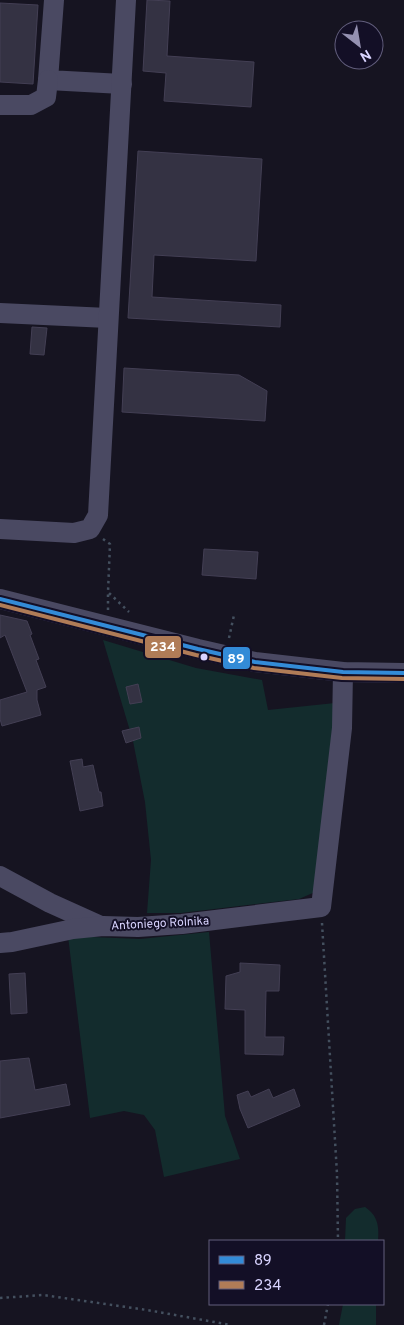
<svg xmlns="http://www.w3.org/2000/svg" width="404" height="1325" viewBox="0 0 404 1325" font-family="Overpass,sans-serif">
  <rect width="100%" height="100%" fill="#161421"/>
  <g fill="#132c2d">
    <polygon points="103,640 196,668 262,680 268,710 335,703 315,892 299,899 181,913 147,913 151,860 145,802 133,741"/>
    <polygon points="209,932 225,1116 240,1159 164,1177 155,1130 144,1115 124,1111 90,1118 68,936 140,939"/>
    <path d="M365,1207c13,9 14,19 13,34h-33l1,-23 9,-9z"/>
    <polygon points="343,1304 376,1304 376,1325 339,1325"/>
  </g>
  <g fill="#343243" stroke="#433f54">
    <polygon points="147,0 170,1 167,56 254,62 251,107 164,101 166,73 143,71"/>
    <polygon points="0,3 38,5 33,84 0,82"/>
    <polygon points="138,151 262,159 256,261 154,255 152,297 281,305 280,327 128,318"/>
    <polygon points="32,327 47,328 44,355 30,354"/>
    <polygon points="124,368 239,375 267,391 265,421 122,412"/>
    <polygon points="204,549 258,552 256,579 202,575"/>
    <polygon points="0,615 27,621 32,634 30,635 39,659 36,660 46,687 37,690 37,700 41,715 2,726 0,719 0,700 27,692 5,635 0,638"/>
    <polygon points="138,684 142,702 130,704 126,687"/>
    <polygon points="139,727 141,738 126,743 122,731"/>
    <polygon points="82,759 83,767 93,765 99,792 101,792 103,806 80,811 70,761"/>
    <polygon points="240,963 280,965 279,991 266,991 265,1037 284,1037 283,1055 245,1054 245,1010 225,1009 226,976 240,972"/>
    <polygon points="25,973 27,1013 11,1014 9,974"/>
    <polygon points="29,1058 35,1090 66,1084 70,1105 0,1118 0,1061"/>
    <polygon points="269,1089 273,1098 294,1089 300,1106 248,1128 240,1109 237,1095 248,1091 251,1097"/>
  </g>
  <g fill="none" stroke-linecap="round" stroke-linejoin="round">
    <g stroke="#44505f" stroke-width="2.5" stroke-dasharray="2.5 4" stroke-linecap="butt">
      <polyline points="103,539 110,544 108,592"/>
      <polyline points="108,610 108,592 129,612"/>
      <polyline points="229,638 234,615"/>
      <polyline points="322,923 337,1174 338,1241"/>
      <polyline points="0,1298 43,1295 147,1310 231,1325"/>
      <polyline points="324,1325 328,1304"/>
    </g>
    <g stroke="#4a4962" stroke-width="20">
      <polyline points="54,0 48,80 122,84"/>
      <polyline points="0,105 31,105 46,97 48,80"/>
      <polyline points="0,313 108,318"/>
      <polyline points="0,529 74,533 90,529 98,515 126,0"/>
      <polyline points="0,599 198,649 255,662 343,672 404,673"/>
      <polyline points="0,876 50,903 101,926"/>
      <polyline points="0,943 12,942 73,929 103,926 138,927 182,924 321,907 342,728 343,672"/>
    </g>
    <g stroke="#130f26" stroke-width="8">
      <polyline id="bus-1" points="0,599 198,649 255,662 343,672 404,673"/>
    </g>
    <g stroke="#130f26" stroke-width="8">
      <polyline id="bus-2" points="0,605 196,655 254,668 342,678 404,679"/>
    </g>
    <use href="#bus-1" stroke="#338bd7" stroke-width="4"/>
    <use href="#bus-2" stroke="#b07c57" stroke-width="4"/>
  </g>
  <circle fill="#d9d4ff" stroke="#130f26" stroke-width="2" cx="204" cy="657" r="4.5"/>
  <g text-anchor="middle" stroke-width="4" stroke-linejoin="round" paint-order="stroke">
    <g font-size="12" fill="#d9d4ff" stroke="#130f26">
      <text transform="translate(160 923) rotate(-3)" y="4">Antoniego Rolnika</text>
    </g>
  </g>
  <g stroke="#130f26" stroke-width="2">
    <rect x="144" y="635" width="38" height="24" rx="5" fill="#b07c57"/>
    <rect x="222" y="646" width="29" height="24" rx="5" fill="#338bd7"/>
  </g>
  <g font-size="14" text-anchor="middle" font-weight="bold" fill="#fff">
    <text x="163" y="651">234</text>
    <text x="236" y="663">89</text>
  </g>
  <rect x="209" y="1240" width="175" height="65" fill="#130f26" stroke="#625e7d"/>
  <rect x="219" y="1256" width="25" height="8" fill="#338bd7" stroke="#625e7d"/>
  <text x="254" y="1265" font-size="15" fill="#d9d4ff">89</text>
  <rect x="219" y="1281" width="25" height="8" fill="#b07c57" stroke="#625e7d"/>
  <text x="254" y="1290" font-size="15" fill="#d9d4ff">234</text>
  <g transform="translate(359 45) rotate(149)"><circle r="24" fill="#130f26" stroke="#625e7d"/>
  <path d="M0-4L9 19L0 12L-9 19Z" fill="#9591b1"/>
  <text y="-8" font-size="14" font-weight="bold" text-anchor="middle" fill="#d9d4ff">N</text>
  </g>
</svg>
